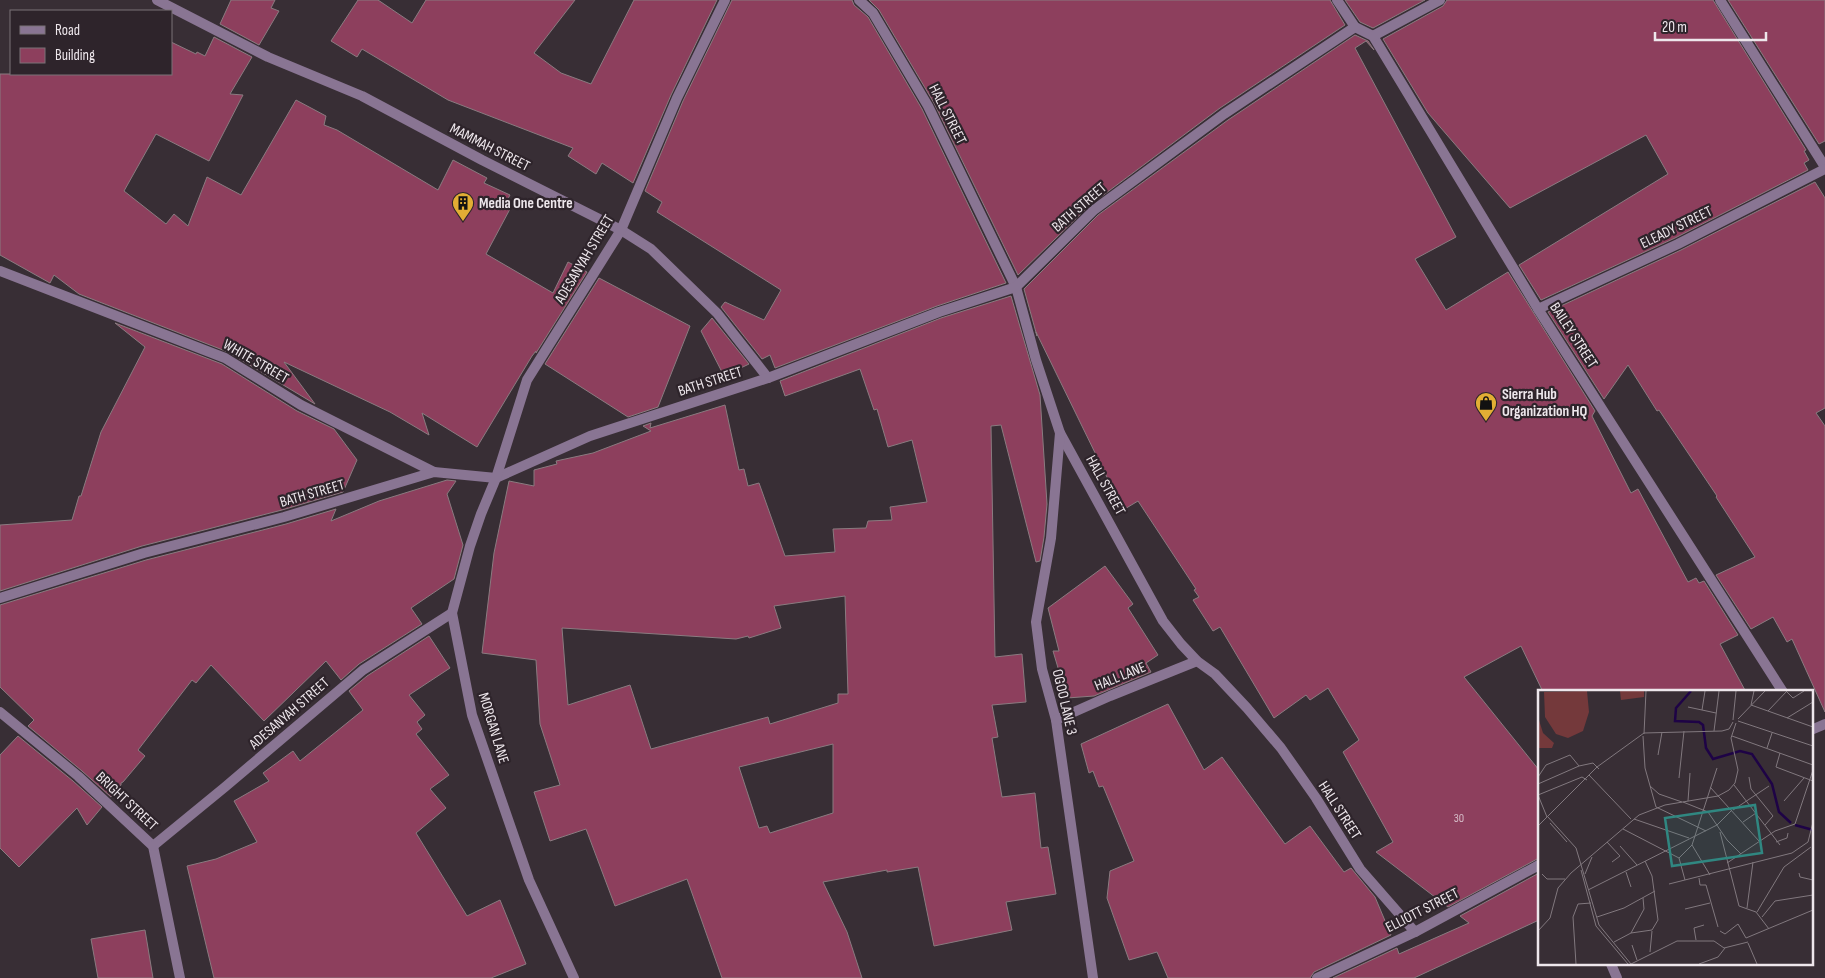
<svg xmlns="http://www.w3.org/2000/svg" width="1825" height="978" viewBox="0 0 1825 978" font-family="'Sofia Sans Condensed',sans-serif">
  <rect width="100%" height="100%" fill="#382e35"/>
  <g fill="#8d3f5d" stroke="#8a7b80" fill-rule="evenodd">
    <polygon points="231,0 275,0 271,8 279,11 259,45 220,24"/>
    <polygon points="358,0 378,0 412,23 426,0 575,0 534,53 561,73 591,84 634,0 717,0 671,95 633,183 602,163 596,174 568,156 573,148 448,100 362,49 357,57 331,41"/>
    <polygon points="732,0 852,0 854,5 868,17 922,109 1006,283 937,306 775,368 770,355 762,359 721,307 725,302 764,320 781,290 657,212 662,202 645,191 683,101"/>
    <polygon points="869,0 1330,0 1345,25 1220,108 1090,205 1018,275 934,103 879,10"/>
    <polygon points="1345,0 1425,0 1373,28 1360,22"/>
    <polygon points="1447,0 1713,0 1806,150 1804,151 1809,160 1804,163 1808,170 1675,238 1541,300 1519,265 1668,174 1646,135 1510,208 1428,113 1383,39 1443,6"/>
    <polygon points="1728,0 1825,0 1825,141 1819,144"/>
    <polygon points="1355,35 1368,41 1374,50 1366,41 1355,48 1456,237 1415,259 1446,310 1508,272 1595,411 1592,416 1631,493 1638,489 1688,582 1696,578 1699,583 1704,581 1738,635 1720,644 1746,692 1543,692 1521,646 1464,677 1539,770 1539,858 1448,907 1376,852 1393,842 1343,752 1359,740 1328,688 1310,700 1306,695 1274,718 1220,627 1213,631 1193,600 1199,597 1194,590 1196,589 1138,501 1123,510 1036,332 1037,336 1024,289 1098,215 1228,120"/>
    <polygon points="214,37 252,57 230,94 243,95 209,161 156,134 124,191 166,224 174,214 188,226 207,177 241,195 296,100 326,116 324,125 337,130 438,190 453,160 487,178 484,183 510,195 504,206 510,209 486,254 553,293 568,262 587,272 536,353 536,351 532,356 477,447 422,413 429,435 390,412 284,362 315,404 228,352 79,294 54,275 50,283 0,255 0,74 171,74 171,42 196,54 197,52 205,56"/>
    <polygon points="1815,182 1825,198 1825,408 1816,413 1825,426 1825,712 1792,639 1787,642 1773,617 1751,629 1716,575 1755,557 1716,497 1717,496 1659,410 1657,411 1628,365 1604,399 1548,312 1681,250"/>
    <polygon points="599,278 690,326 658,407 628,417 545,364"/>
    <path d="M1011,296l29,99 7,109 -3,33 -4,24 -4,1 -35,-137 -10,1 4,231 27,-3 4,48 -34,3 6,32 -6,1 10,59 33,-4 6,55 7,-1 8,47 -50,8 6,28 -78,16 -16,-79 -31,5v-2l-64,12 24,50 15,46h-140l-35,-99 -72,27 -29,-77 -36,12 -16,-49 26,-7 -20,-61 -4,-64 -54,-7 12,-100 15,-72 25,5v-16l23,-6 -1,-3 37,-8 58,-22 -8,-5 8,-3 -1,5 75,-23 14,65 5,-1 4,17 11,-3 26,73 50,-4 -2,-23 33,-1 2,-7 24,-1 -2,-13 37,-5 -15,-62 -24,7 -11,-38 -3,1 -14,-41 -75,27 -5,-15 161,-63zM845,596l3,98h-10v9l-68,21 -2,-7 -117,32 -21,-64 -62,20 -6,-77 174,11 12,-3 1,2 32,-10 -7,-22zM833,744v69l-63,20 -3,-7 -8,2 -20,-61z"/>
    <polygon points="712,318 749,364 724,376 701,331"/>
    <polygon points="115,323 222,364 297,411 334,429 357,460 343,492 282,510 142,546 0,591 0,525 72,520 79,496 81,496 101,432 145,347"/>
    <polygon points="447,480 456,481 447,494 463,545 454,579 411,608 422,624 359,664 341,680 326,661 264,721 211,665 196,683 192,680 138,750 145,756 123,782 121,783 121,785 111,797 82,771 28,726 34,720 0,687 0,605 146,560 286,524 336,509 331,521 379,501"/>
    <polygon points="1105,566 1133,604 1128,608 1158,655 1146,663 1151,672 1094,696 1067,698 1053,651 1059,651 1048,608"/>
    <polygon points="429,636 450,668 409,695 425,715 417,722 422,729 416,734 449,775 430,789 446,808 416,833 467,916 500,900 526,964 491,978 214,978 187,866 216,859 257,842 234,801 269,781 263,773 293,751 300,761 363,710 349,691 367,676"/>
    <polygon points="1168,704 1204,770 1222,757 1285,844 1310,826 1344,872 1351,868 1375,897 1391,935 1314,972 1310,978 1168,978 1157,952 1129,960 1107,898 1110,871 1134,861 1103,786 1099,787 1093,771 1089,773 1081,744"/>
    <polygon points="18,736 73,781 102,807 87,825 77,808 19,867 0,848 0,755"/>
    <polygon points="1539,873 1539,920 1414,978 1333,978 1397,948 1399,954 1469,923 1460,916"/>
    <polygon points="145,930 153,978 98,978 91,939"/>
  </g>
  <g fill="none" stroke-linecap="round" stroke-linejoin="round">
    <g stroke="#897593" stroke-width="10">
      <polyline points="157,0 268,57 362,96 482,160 621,230 651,249 717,313 768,378"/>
      <polyline points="859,0 873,13 928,106 1016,287 1036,360 1060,433 1163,621 1181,644 1197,661 1215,674 1247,708 1281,748 1316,798 1360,869 1415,932"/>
      <polyline points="1337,0 1355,27 1373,36 1538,309 1783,692"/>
      <polyline points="1720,0 1825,167"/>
      <polyline points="1373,36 1440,0"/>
      <polyline points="0,271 225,358 301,405 434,472"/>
      <polyline points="1538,309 1678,244 1825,169"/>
      <polyline points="1060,433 1051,538 1036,622 1042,669 1056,720 1093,978"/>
      <polyline points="0,598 144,553 284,517 434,472 496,478 590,436 768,378 939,312 1016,287 1094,210 1224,114 1355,27"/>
      <polyline points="0,712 78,776 153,846 180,978"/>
      <polyline points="1056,720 1110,696 1197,661"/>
      <polyline points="1811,730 1825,724"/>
      <polyline points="153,846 225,787 363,670 452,613"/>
      <polyline points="1611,964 1617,978"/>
      <polyline points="574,978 529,880 472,715 452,613 470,546 481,514 496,478 527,380 621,230 677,98 725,0"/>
      <polyline points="1317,978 1415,932 1539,865"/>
    </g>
  </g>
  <defs>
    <g id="building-pin" transform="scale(1.125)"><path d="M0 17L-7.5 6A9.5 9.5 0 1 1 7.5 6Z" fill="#e2ae34" stroke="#2e242b"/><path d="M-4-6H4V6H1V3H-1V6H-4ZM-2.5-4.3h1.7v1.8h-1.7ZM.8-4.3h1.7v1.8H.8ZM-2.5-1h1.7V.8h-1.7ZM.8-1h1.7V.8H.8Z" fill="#111"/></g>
    <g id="shop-pin" transform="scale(1.125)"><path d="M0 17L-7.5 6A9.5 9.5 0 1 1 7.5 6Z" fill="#e2ae34" stroke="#2e242b"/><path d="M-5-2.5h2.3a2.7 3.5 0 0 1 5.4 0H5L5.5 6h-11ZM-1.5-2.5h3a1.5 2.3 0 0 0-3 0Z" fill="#111"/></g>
  </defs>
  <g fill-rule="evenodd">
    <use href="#building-pin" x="463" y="203"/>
    <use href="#shop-pin" x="1486" y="403"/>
  </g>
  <g text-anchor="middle" stroke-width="4.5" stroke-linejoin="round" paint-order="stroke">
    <g font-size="12" fill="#d6bdc8">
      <text x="1459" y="822">30</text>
    </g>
    <g font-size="15" fill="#eee7ec" stroke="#2e242b">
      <text transform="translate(948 114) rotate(63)" y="5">HALL STREET</text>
      <text transform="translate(490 147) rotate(27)" y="5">MAMMAH STREET</text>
      <text transform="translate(1079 207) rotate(-41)" y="5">BATH STREET</text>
      <text transform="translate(1676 227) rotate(-26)" y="5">ELEADY STREET</text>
      <text transform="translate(584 259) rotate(-59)" y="5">ADESANYAH STREET</text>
      <text transform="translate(1574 335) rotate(57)" y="5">BAILEY STREET</text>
      <text transform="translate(256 361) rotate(30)" y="5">WHITE STREET</text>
      <text transform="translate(710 381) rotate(-18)" y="5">BATH STREET</text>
      <text transform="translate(1106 485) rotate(61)" y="5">HALL STREET</text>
      <text transform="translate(312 493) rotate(-16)" y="5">BATH STREET</text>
      <text transform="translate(1120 676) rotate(-22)" y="5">HALL LANE</text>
      <text transform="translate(1065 702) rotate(77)" y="5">OGOO LANE 3</text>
      <text transform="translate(289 713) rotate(-41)" y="5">ADESANYAH STREET</text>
      <text transform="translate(494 728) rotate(73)" y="5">MORGAN LANE</text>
      <text transform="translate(127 801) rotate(43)" y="5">BRIGHT STREET</text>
      <text transform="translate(1340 810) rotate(57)" y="5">HALL STREET</text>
      <text transform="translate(1422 910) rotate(-27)" y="5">ELLIOTT STREET</text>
    </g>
    <g font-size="15" font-weight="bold" fill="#eee7ec" stroke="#2e242b" text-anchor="start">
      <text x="479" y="208">Media One Centre</text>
      <text x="1502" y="399">Sierra Hub<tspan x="1502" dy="17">Organization HQ</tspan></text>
    </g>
  </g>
  <g transform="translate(1538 690)">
    <rect width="275" height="275" fill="#382e35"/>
    <path d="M49,1l2,21 -6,19 -15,7 -12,-4 -11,-17 -1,-25zM82,1h24v6l-23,3zM0,27l5,16 11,10 -2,5h-14z" fill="#74393b"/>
    <path fill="none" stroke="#1e0346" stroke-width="2.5" d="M153,1l-15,17 -1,13 24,1 4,3 3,23 7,11 27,-8 12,3 20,30 7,28 12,11M257,135l18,5"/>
    <path fill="none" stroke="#81787e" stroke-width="1" d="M216,1l-3,14 62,22M248,1l7,7 11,-7M150,17l28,6M164,20l3,-19M230,21l19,-20M249,28l26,-16M200,29l27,-28M195,30l3,-29M200,31l75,25M176,41l5,-40M106,44l2,-43M105,46l2,32 11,39 50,24M194,46l81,29M229,58l5,-15M242,63l-4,14 37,14M120,65l4,-23M51,85l42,44M0,87l8,-12 24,-10 9,11M211,87l2,12 22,27 -8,9M141,88l5,-47M0,94l41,-18 14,-3 6,6M196,95l46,60M112,96l9,8 23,8M172,97l49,54M150,111l2,-28M246,111l20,-23M145,112l25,10 19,28 14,14M195,120l36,-24M9,127l-9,-22 44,-18 5,3M10,127l28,31 23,77 32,39M96,129l55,19M205,132l13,-9M12,133l17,19M0,136l59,-59 47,-34 78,-2 7,-2 4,-7M85,139l56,29 6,22M182,142l19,74 17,6 13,17M69,152l13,14 -8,6M238,152l11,-4 1,-5M82,156l17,19M141,168l13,-13M189,173l48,-32 20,-7 18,-54M43,180l15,56 32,38M88,182l5,15M33,183l68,-58 26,-10 53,-9 11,-6 6,-7 3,-13 -7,-32 5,-15M261,183l1,4 13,3M4,184l5,5h18M47,184l7,-17M172,185l-18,-30 25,-77M161,188l1,7h6l12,42M131,194l123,-31 16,-11 5,-20M50,200l129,-65 15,-15M209,218l6,-46M147,219l25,-6M219,222l27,-45 27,-20M59,227l27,-9 31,-17M224,227l13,-16 38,-6M0,241l12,-13 8,-30 13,-15M182,241l5,3 13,-10 8,14M93,243l13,-24 -1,-11M208,248l67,-28M158,250l-2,-12 10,-3M76,252l17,-9 21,-3 6,-10 -6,-44 -7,-15M210,253l9,21M94,255l5,15M112,262l2,-21M38,274l-3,-47 5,-13 13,-1M93,274l46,-23h37l10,7 24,-6M161,274l19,-7 7,-9"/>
    <path fill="#308781" fill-opacity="0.15" stroke="#308781" stroke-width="2.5" d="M217,115l7,48 -90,13 -7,-48z"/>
    <rect width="275" height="275" fill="none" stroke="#eee7ec" stroke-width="2.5"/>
  </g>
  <rect x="10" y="10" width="162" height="65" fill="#2e242b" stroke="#7b7278"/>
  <rect x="20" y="26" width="25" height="8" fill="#897593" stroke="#7b7278"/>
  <text x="55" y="35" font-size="15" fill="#eee7ec">Road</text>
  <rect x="20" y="48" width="25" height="15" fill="#8d3f5d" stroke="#7b7278"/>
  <text x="55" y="60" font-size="15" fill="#eee7ec">Building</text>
  <path d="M1655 32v8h111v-8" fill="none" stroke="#eee7ec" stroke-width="2.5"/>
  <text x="1662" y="32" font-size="15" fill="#eee7ec" stroke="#2e242b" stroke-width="4" paint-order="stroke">20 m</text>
</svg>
